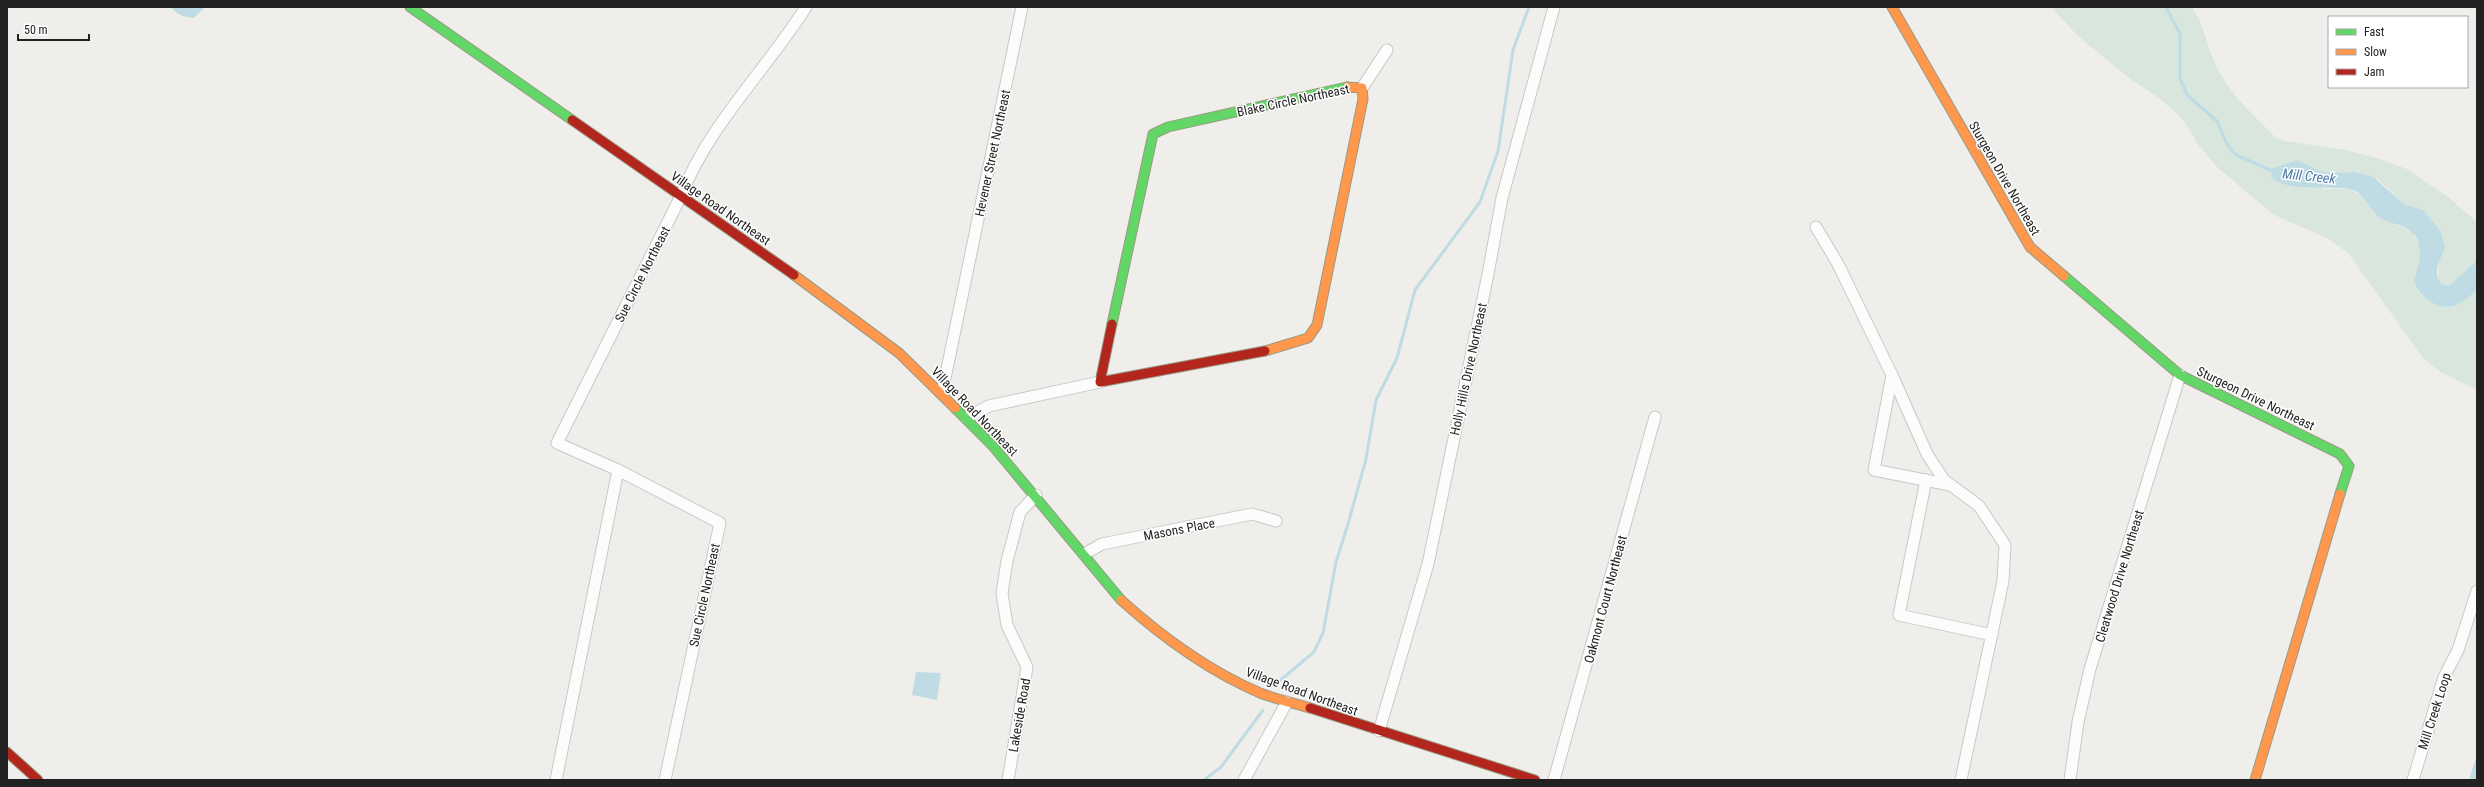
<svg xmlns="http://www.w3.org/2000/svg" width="2484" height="787" viewBox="0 0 2484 787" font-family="'Roboto Condensed',sans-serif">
  <rect width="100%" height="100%" fill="#f0eeeb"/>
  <path fill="#d9e6de" d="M2051,7h141c12,17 14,36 22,54 13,31 39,53 62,77l8,3 63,9 33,9 27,10 41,28 29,25v38l-28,26 -8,-2c-7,-13 -1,-22 4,-36l-22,-38 -19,-6 -25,-24 -24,-8 -21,1 -15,-2 -21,-11 25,29h27l14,8 16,21 32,14 9,15 -1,14 -6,19c4,21 24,24 41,25l22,-15v100l-37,-18 -17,-14 -75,-105 -19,-14 -55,-24 -56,-47 -19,-22 -15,-25 -10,-10 -14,-12 -31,-21 -52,-43z"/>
  <g fill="#bfdbe3">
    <path d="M171,7h34l-11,11c-9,-1 -18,-3 -23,-11z"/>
    <path d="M2298,160l21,11 15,2 21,-1 18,5 31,27 19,6 18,22 4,16 -8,20v8l4,8 8,2 28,-26v30c-6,5 -14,11 -21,15 -16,7 -39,-9 -42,-25 7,-21 13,-44 -13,-54 -7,-3 -16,-4 -22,-9 -10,-9 -16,-27 -31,-28 -20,-3 -61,3 -76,-11l-1,-9z"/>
    <polygon points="916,672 941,673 937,700 912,695"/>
    <polygon points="2477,753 2477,780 2469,780 2477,754"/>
  </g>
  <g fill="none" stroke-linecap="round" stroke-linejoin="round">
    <g stroke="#bfdbe3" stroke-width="3">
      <polyline points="2166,7 2180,34 2180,78 2187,95 2217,121 2227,144 2236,155 2273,171"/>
      <polyline points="1277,683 1314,652 1323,633 1336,562 1348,524 1366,459 1376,400 1397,358 1415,290 1480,202 1498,151 1513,50 1529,7"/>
      <polyline points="1204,780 1221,767 1263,710"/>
    </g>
    <g stroke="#c9c8c7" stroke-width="13">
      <g id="street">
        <polyline points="1362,88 1387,50"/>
        <polyline points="1816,227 1838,264 1892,375 1927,454 1944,480 1979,506 2005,545 2003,581 1961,780"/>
        <polyline points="1892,375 1874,470 1950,485"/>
        <polyline points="942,393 1022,7"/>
        <polyline points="966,418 989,406 1100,382"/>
        <path d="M618,470l-61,-27 124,-247c27,-70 85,-126 125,-189"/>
        <polyline points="1926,480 1899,615 1992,635"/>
        <polyline points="1084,554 1102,544 1252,514 1276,521"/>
        <polyline points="1379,731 1428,564 1488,274 1502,198 1554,7"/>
        <polyline points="556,780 618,470 720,523 665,780"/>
        <polyline points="1008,780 1027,667 1007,625 1002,593 1007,561 1020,512 1036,495"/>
        <polyline points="1244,780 1287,702"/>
        <polyline points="1554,780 1655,417"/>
        <polyline points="2070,780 2078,722 2090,669 2180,375"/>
        <polyline points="2413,780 2444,677 2458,650 2477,591"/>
      </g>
    </g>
    <g stroke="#999a82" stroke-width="11">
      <g id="fast">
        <polyline points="410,7 572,120"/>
        <polyline points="2064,276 2180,375 2340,454 2349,466 2340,494"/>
        <polyline points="1112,324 1153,134 1168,127 1347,87"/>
        <polyline points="955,408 992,445 1121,600"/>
      </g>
    </g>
    <g stroke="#999a82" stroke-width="11">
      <g id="slow">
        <polyline points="1892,7 2030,247 2064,276"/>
        <polyline points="794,275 899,353 955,408"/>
        <polyline points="1265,351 1308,338 1317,325 1363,99 1362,88 1347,87"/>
        <path d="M1121,600c41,37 88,71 139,93 16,6 33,10 50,15"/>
        <polyline points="2255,780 2340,494"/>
      </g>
    </g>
    <g stroke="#999a82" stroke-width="11">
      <g id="jam">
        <polyline points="572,120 794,275"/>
        <polyline points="1112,324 1100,382 1265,351"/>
        <polyline points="1310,708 1535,780"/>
        <polyline points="7,752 38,780"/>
      </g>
    </g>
    <use href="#street" stroke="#fdfcfc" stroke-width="11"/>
    <use href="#fast" stroke="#63d668" stroke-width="9"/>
    <use href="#slow" stroke="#ff974d" stroke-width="9"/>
    <use href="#jam" stroke="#b3261e" stroke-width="9"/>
  </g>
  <g text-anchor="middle" stroke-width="3" stroke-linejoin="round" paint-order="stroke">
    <g font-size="13" fill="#222" stroke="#fff">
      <text transform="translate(1293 100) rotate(-12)" y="5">Blake Circle Northeast</text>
      <text transform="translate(992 153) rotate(-78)" y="5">Hevener Street Northeast</text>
      <text transform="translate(2005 178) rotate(60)" y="5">Sturgeon Drive Northeast</text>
      <text transform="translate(721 208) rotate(35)" y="5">Village Road Northeast</text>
      <text transform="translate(642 274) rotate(-63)" y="5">Sue Circle Northeast</text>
      <text transform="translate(1468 369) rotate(-78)" y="5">Holly Hills Drive Northeast</text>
      <text transform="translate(2256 398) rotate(26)" y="5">Sturgeon Drive Northeast</text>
      <text transform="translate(975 411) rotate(46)" y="5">Village Road Northeast</text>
      <text transform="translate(1179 529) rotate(-11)" y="5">Masons Place</text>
      <text transform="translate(2119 576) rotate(-73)" y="5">Cleatwood Drive Northeast</text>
      <text transform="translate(704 595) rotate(-78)" y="5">Sue Circle Northeast</text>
      <text transform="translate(1605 599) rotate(-75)" y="5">Oakmont Court Northeast</text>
      <text transform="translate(1302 691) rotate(20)" y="5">Village Road Northeast</text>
      <text transform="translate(2434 711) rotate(-72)" y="5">Mill Creek Loop</text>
      <text transform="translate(1019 715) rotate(-80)" y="5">Lakeside Road</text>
    </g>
    <g font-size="14" font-style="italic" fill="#4a7aab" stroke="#fff">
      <text transform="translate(2309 176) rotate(6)" y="5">Mill Creek</text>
    </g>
  </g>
  <rect width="2484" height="787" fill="none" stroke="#222222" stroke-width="16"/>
  <rect x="2328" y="16" width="140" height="72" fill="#ffffff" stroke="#a7a7a7"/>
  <rect x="2336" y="29" width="20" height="6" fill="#63d668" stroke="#a7a7a7"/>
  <text x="2364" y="36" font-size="12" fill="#222222">Fast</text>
  <rect x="2336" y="49" width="20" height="6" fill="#ff974d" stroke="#a7a7a7"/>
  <text x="2364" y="56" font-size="12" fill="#222222">Slow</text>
  <rect x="2336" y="69" width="20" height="6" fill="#b3261e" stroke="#a7a7a7"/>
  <text x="2364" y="76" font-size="12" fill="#222222">Jam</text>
  <path d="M18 34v6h71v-6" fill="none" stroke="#222222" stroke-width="2"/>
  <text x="24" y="34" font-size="12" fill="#222222" stroke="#ffffff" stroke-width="3" paint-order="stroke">50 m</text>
</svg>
